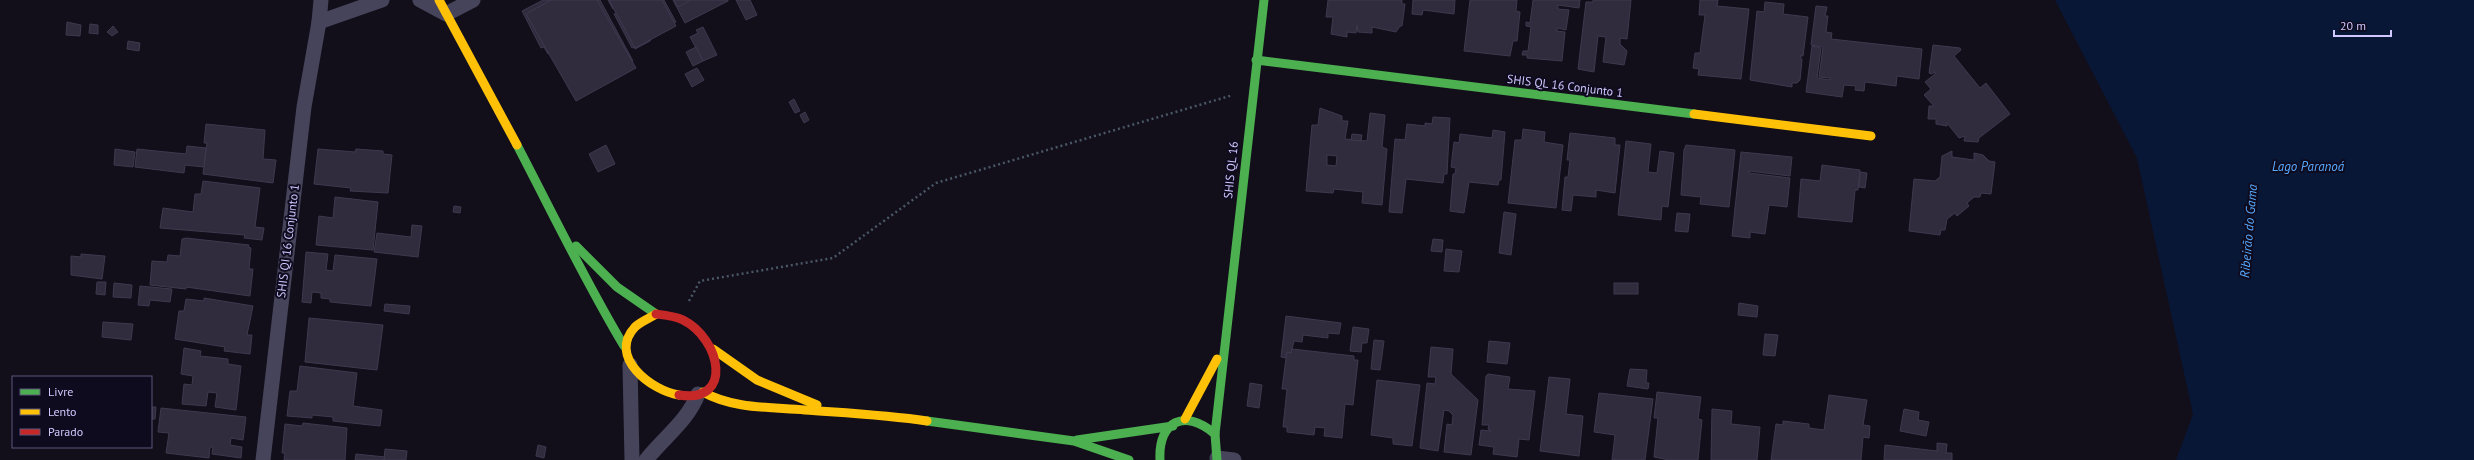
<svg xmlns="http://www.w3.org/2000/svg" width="2474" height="460" viewBox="0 0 2474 460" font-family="'PT Sans',sans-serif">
  <rect width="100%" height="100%" fill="#120f1a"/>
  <polygon fill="#091737" points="2055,0 2474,0 2474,460 2176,460 2193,414 2137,158"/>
  <g fill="#302c3d" stroke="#3e394f" fill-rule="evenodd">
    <path d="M543,0h57l33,61 -40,21 -21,-40 -24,12 -4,-7 -3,1 -19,-37zM564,12l5,11 -8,4 -5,-11z"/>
    <polygon points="551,0 597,0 636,68 576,101 526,14"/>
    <polygon points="608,0 664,0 676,22 653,34 650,41 635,49 634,47 632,48 614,14 618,12 616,8 613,9"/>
    <polygon points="609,0 662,0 676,26 635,48"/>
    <polygon points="673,0 728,0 728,1 685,23"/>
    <polygon points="674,0 691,0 678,7"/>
    <polygon points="736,0 750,0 757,15 746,20"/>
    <polygon points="1328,0 1402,0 1402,4 1405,4 1402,26 1400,26 1396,32 1372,27 1372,33 1358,32 1357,25 1356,33 1347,32 1347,37 1331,34 1333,17 1326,17"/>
    <polygon points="1413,0 1455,0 1454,14 1423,10 1422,15 1412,14"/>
    <polygon points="1470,0 1517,0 1516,11 1520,12 1517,41 1513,41 1510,56 1464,51"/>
    <polygon points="1533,0 1580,0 1579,8 1558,5 1558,9 1569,10 1566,30 1557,28 1557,31 1565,32 1562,61 1527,58 1527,55 1522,55 1523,51 1528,51 1531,27 1526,26 1526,22 1530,23"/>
    <polygon points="1593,0 1631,0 1627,39 1620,38 1620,44 1627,51 1624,65 1603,62 1606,37 1598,36 1594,72 1578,69 1586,2 1593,2"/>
    <polygon points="1700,0 1718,0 1717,6 1749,9 1741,79 1698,75 1699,69 1693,68 1695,53 1700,53 1705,15 1699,15"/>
    <polygon points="1765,2 1784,4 1783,14 1808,17 1803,56 1800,56 1802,60 1800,80 1797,83 1792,83 1792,87 1750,80 1757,11 1764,12"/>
    <polygon points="1816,6 1827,7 1825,16 1828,16 1826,32 1832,33 1831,39 1922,49 1919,79 1897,76 1896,86 1865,82 1864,91 1855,90 1856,86 1844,85 1842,97 1806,92 1812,46 1821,48 1817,78 1830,80 1830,78 1819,77 1823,47 1811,45"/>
    <polygon points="67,22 81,25 80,36 66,35"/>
    <polygon points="90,24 98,25 98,34 89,33"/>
    <polygon points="113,26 118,32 112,36 107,32"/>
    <polygon points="703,27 717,55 703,61 690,37 698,33 696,30"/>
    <polygon points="128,41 140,43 139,51 127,49"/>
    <polygon points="1933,45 1960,48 1961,50 1954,56 1980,88 1986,83 2010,114 1979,138 1978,142 1964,141 1965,136 1959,138 1947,123 1947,126 1936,124 1936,119 1928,119 1929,106 1934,106 1924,95 1931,89 1925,82 1935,74 1935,72 1931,74 1929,73"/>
    <polygon points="696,47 703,61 693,66 686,52"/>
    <polygon points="697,68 704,80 692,87 685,74"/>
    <polygon points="794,99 800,111 795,113 789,102"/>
    <path d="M1320,108l22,8v5h6l-3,18 22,2 3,-28 15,2 -3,32 5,2 -5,56 -20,-2 1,-11 -29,-3 -1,4 -27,-2 6,-66h6zM1327,155l10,1 -1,10 -9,-1z"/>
    <polygon points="805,112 809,120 804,123 800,115"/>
    <polygon points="1433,117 1450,118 1447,174 1444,174 1443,183 1406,179 1402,213 1389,212 1395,139 1405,140 1407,124 1425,126 1425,123 1432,124"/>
    <polygon points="206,124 265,130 263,159 276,160 273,183 203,174 207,143 204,143"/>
    <polygon points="1523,129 1545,132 1544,142 1563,145 1556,208 1508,203 1515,140 1522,140"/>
    <polygon points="1493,130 1505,132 1501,180 1499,180 1498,185 1469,182 1464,213 1450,211 1453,174 1455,174 1456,168 1451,167 1454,142 1459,143 1460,134 1492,138"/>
    <polygon points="1570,133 1615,138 1615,145 1620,145 1615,193 1596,190 1596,197 1573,195 1571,211 1562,210 1565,177 1568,177 1570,160 1567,160"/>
    <polygon points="1352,134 1362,135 1361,141 1351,140"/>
    <polygon points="1626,141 1651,144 1648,172 1657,173 1660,151 1674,153 1668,207 1662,206 1661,220 1618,215"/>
    <polygon points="606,145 615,164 598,172 589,154"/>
    <polygon points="1686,145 1735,150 1729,207 1700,204 1701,197 1681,195 1684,150"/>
    <polygon points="187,146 206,148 204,167 185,165 184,173 135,167 137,149 186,154"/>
    <polygon points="115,149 135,152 133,167 114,165"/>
    <polygon points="318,149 355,152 356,149 383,151 383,154 392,155 388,193 350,191 351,188 314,184"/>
    <polygon points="1952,151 1952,157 1974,160 1974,153 1983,155 1989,161 1995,162 1991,194 1981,193 1980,197 1974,197 1967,203 1969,206 1957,216 1955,213 1947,219 1945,230 1941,230 1940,235 1909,231 1914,179 1935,181 1940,177 1942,156"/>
    <polygon points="1741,152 1792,157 1790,176 1749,171 1749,173 1790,178 1787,207 1769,205 1765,234 1750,232 1750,238 1732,236"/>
    <polygon points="1822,165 1860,170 1858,190 1855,190 1852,222 1798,217 1801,179 1820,181"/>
    <polygon points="1860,172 1867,173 1865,188 1859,187"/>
    <polygon points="203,181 260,188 255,227 264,228 262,240 244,238 245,235 160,228 163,208 193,212 195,194 201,194"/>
    <polygon points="335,197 378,202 373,250 316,245 319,216 333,218"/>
    <polygon points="454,206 461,207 460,213 453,212"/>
    <polygon points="1504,212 1516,214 1511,255 1499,253"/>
    <polygon points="1677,213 1690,214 1688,232 1675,231"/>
    <polygon points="412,225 422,226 418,257 374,252 377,233 411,237"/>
    <polygon points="186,238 249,245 248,247 251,248 249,269 253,269 250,296 186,287 186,289 150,285 152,261 167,262 168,255 180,256 182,239"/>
    <polygon points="1433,239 1443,240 1442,252 1431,251"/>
    <polygon points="1446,249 1462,251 1459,272 1444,271"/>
    <polygon points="306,252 328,254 326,270 333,271 335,255 377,259 371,306 330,302 330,299 321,298 321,293 312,292 311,303 302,302"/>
    <polygon points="81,254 105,256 102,279 71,275 71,256 81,257"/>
    <polygon points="97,282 106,282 105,295 96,294"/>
    <polygon points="114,283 132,285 131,298 113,297"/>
    <rect x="1614" y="283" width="24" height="11"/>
    <polygon points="140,286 172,289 170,302 150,300 149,306 138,305"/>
    <polygon points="204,298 253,306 247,335 252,335 250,354 224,351 225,347 175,339 179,311 184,311 186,299 204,301"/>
    <polygon points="1739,303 1758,306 1757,317 1738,315"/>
    <polygon points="385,304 410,306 409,314 384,311"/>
    <polygon points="1286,316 1341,323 1339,334 1328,333 1328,338 1303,335 1302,342 1294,341 1291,353 1287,352 1286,358 1281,357"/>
    <polygon points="309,318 383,325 377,370 305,362"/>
    <polygon points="103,322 133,324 131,340 102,337"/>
    <polygon points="1353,327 1369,329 1367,343 1362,343 1361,352 1350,351"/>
    <polygon points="1765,334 1778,335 1775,356 1763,355"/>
    <polygon points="1374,340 1384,341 1380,370 1371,369"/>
    <polygon points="1489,341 1510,343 1507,364 1487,362"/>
    <polygon points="1431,347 1453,349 1451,374 1478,400 1471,455 1444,452 1447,424 1452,425 1453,415 1449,411 1444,410 1438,451 1420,448 1427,383 1435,384 1436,377 1428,377"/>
    <polygon points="184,348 201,351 200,356 228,359 228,364 241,366 236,410 215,407 217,393 208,392 206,406 182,404 184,384 192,385 193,376 181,374"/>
    <polygon points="1292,349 1354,356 1354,360 1358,360 1353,405 1345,404 1342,438 1324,436 1325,428 1315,427 1314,435 1287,432 1287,427 1283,427 1287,389 1282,389 1286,358 1287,352 1291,353"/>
    <polygon points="300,366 357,373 353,406 382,410 380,426 333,421 333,417 312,415 312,418 287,416 290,391 297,391"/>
    <polygon points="1630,369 1647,370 1646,383 1649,383 1648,389 1627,386"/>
    <polygon points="1488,374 1510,377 1508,389 1535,391 1529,440 1519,439 1517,457 1493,454 1494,447 1479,445 1481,430 1491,431 1488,429 1489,425 1482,425 1486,376"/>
    <polygon points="1549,377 1570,379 1566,414 1583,416 1579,456 1540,451"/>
    <polygon points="1377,380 1420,385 1412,446 1393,444 1393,438 1371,435"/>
    <polygon points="1250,383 1262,385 1259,408 1247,406"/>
    <polygon points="1657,392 1701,397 1698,419 1702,420 1698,460 1669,460 1654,457 1658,418 1654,418"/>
    <polygon points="1599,393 1653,399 1645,460 1612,460 1615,435 1594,432"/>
    <polygon points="1829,395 1867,400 1863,425 1870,426 1869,438 1863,437 1861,460 1771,460 1776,424 1783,425 1783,421 1809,424 1809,428 1824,430"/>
    <polygon points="151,407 156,407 155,419 151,419"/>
    <polygon points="161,408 246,417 243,440 231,438 230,445 242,447 241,458 212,454 213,447 210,447 209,458 166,453 169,433 158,432"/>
    <polygon points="1712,409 1732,411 1731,424 1760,427 1757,460 1711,460"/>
    <polygon points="1904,409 1919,412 1918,420 1929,422 1926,436 1900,431"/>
    <polygon points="303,423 347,428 345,460 284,460 285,453 282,453 285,424 302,426"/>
    <polygon points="1937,443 1947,444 1946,453 1952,453 1952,460 1884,460 1885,445 1937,451"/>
    <polygon points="538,445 546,447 544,458 536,456"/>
    <polygon points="385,449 407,451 406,460 384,460"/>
    <polygon points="356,454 385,457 384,460 355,460"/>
  </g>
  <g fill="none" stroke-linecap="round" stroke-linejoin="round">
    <polyline stroke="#495766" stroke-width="2.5" stroke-dasharray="2 3" stroke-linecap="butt" points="689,301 700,281 833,258 936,183 1233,95"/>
    <g stroke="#46445b" stroke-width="15">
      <polyline points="420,0 446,14 473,0"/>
      <polyline points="319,22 382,0"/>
      <polyline points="630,365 632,460"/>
      <polyline points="1217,458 1234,460"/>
      <polyline points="263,460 304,107 319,22 321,0"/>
      <path d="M646,460c18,-23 41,-38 52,-66"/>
    </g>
    <g stroke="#4caf50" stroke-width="9">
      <polyline points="1256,60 1694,114"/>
      <path d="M517,145c35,67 68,136 107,201"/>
      <polyline points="576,246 617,287 656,314"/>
      <polyline points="927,421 1074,441 1129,460"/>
      <polyline points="1215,434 1264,0"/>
      <polyline points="1077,440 1173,426"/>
      <path d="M1160,460c-2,-39 25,-52 55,-26l2,26"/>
    </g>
    <g stroke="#ffc107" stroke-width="9">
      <polyline points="439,0 517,145"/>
      <polyline points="1694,114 1871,136"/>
      <path d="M656,314c-6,4 -16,8 -21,13 -28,30 17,64 44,68"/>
      <polyline points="713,349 757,380 817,405"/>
      <path d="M703,392c30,17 68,15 102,18 40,3 81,5 122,11"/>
      <polyline points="1185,419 1217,359"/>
    </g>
    <path stroke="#c62828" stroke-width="9" d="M656,314c9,1 19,2 27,6 38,19 51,84 -4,75"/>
  </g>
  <g text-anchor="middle" stroke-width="4" stroke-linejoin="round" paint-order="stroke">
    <g font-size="12" fill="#d1c8ff" stroke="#0f0b1e">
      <text transform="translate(1565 86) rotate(7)" y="4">SHIS QL 16 Conjunto 1</text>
      <text transform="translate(1231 170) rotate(-84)" y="4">SHIS QL 16</text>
      <text transform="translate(288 241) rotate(-83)" y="4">SHIS QI 16 Conjunto 1</text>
    </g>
    <g font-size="13" font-style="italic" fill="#56a9ff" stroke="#0f0b1e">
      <text x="2308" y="171">Lago Paranoá</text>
      <text transform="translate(2248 231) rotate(-85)" y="5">Ribeirão do Gama</text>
    </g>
  </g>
  <rect x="12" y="376" width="140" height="72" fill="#0f0b1e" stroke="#5d5778"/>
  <rect x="20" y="389" width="20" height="6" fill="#4caf50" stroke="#5d5778"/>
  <text x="48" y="396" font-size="12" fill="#d1c8ff">Livre</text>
  <rect x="20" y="409" width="20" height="6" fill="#ffc107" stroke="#5d5778"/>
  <text x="48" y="416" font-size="12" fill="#d1c8ff">Lento</text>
  <rect x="20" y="429" width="20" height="6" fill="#c62828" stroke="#5d5778"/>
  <text x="48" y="436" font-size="12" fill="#d1c8ff">Parado</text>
  <path d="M2334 30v6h57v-6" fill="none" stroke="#d1c8ff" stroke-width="2"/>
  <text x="2340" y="30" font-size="12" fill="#d1c8ff" stroke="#0f0b1e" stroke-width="3" paint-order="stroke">20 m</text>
</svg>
